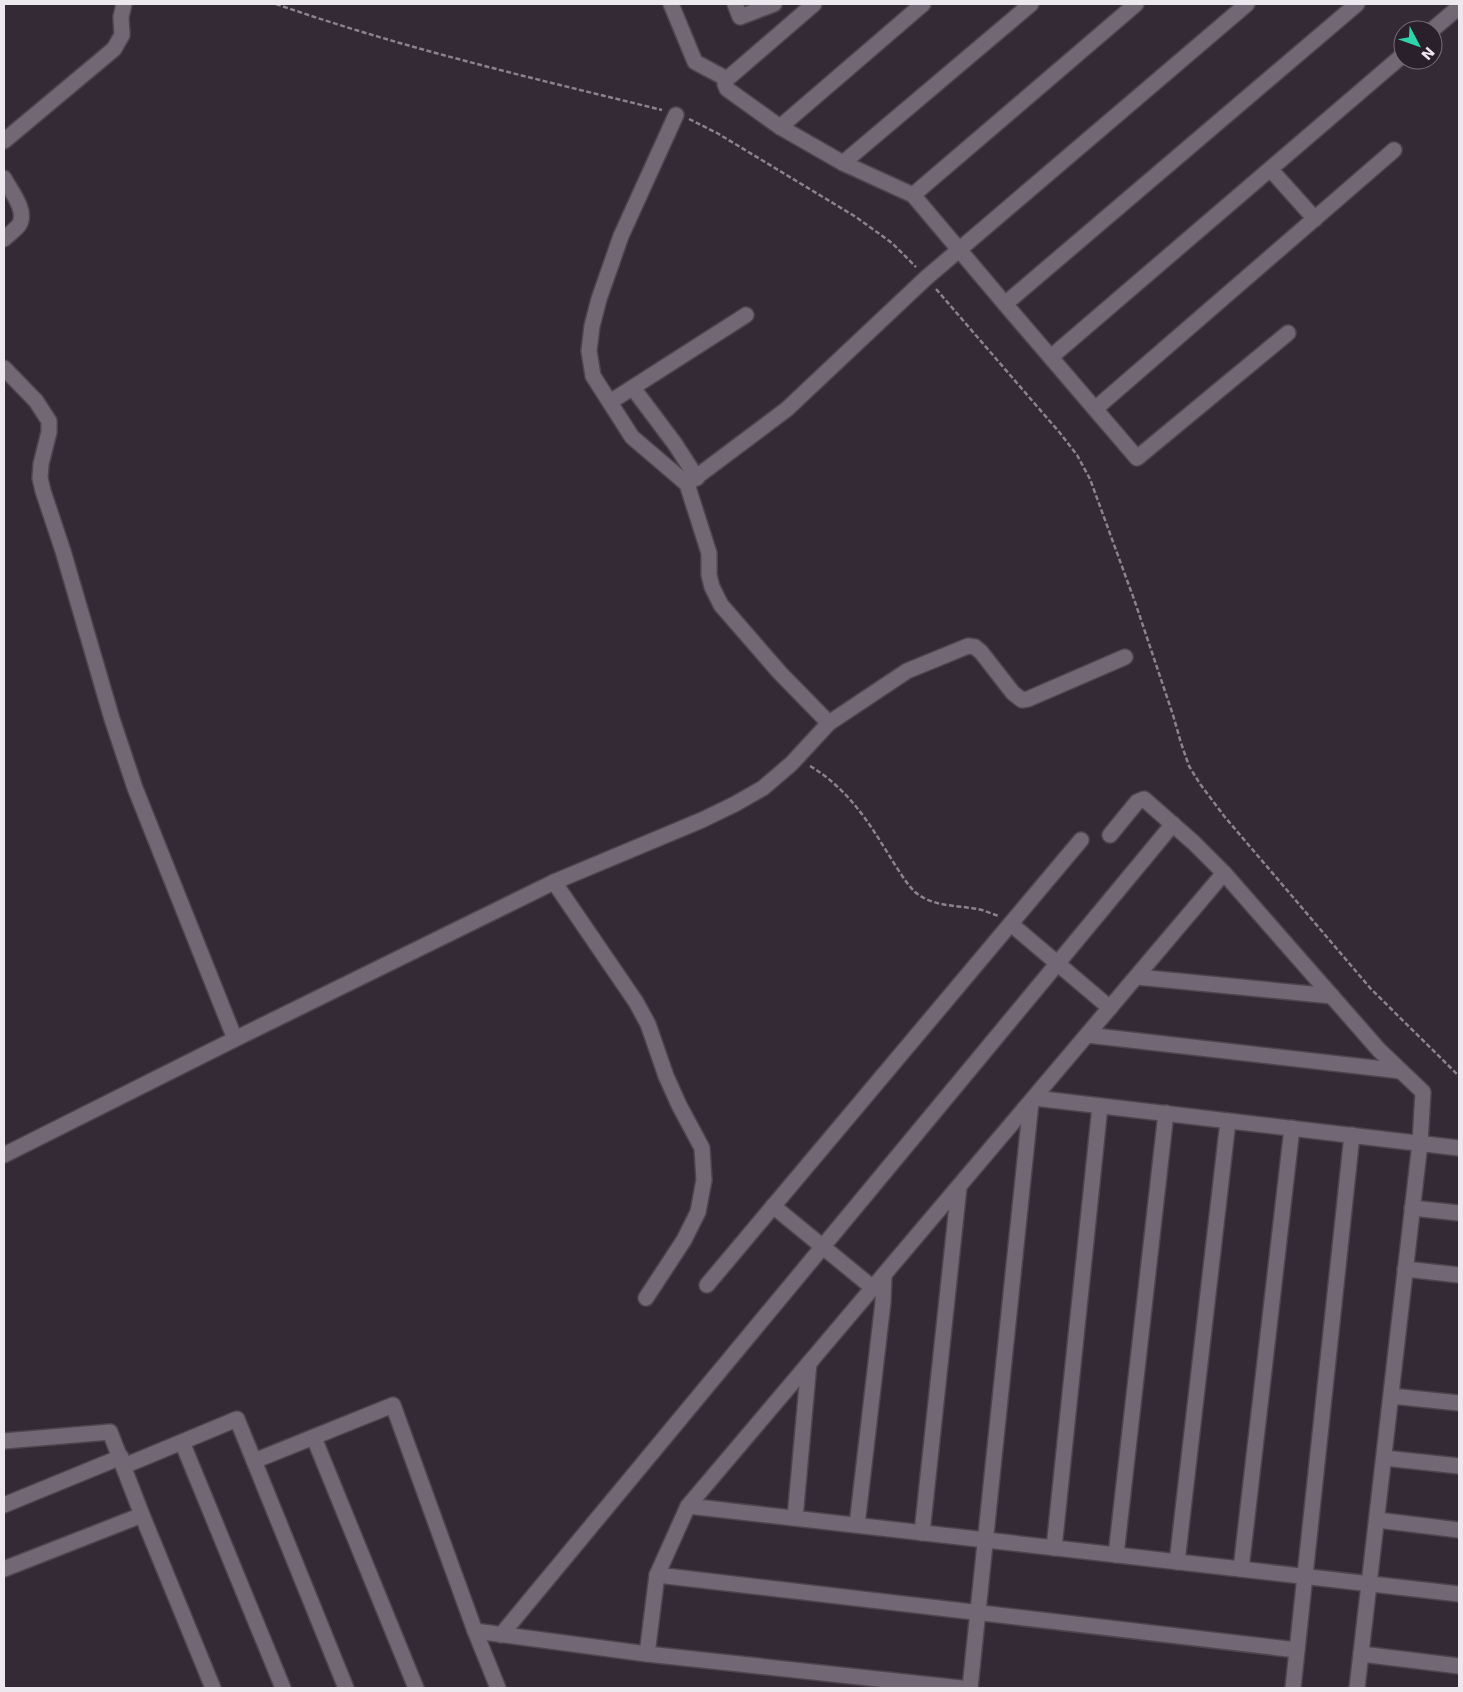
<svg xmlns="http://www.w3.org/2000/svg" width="1463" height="1692" viewBox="0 0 1463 1692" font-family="'DejaVu Sans',sans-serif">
  <rect width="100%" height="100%" fill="#332a35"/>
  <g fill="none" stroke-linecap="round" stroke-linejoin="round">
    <g stroke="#4d454e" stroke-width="18">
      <g id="minor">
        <polyline points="671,4 695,62 727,79"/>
        <polyline points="735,4 740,17 774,4"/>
        <polyline points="814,4 727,79 725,84 727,89 780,127 843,163 913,195 1005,304 1137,458 1288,333"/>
        <polyline points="1432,30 1459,7"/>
        <polyline points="676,115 621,236 599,299 592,326 589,351 593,376 632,437 687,484 709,553 709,575 712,587 721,605 780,673 829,723"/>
        <polyline points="780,127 923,4"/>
        <polyline points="4,141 114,49 122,35 121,17 124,4"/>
        <polyline points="843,163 1031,4"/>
        <polyline points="1271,170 1315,219"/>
        <path d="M4,178c6,12 24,33 15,47 -4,5 -11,10 -15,14"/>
        <polyline points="913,195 1136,4"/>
        <polyline points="1005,304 1357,4"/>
        <polyline points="1051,357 1403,55"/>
        <polyline points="4,368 36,401 49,421 49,432 41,464 40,478 43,491 63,551 112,719 135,788 235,1039"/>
        <polyline points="633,388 675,444 697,478"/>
        <polyline points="610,402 746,315"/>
        <polyline points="1095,409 1394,150"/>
        <polyline points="687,484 787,409 926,278 1247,4"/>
        <polyline points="1110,835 1137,802 1144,799 1194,843 1224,873 1379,1050 1423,1092 1420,1143 1357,1688"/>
        <polyline points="554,882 636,1002 648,1024 666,1076 679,1105 702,1148 704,1180 698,1212 684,1240 646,1298"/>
        <polyline points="1011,924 1110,1008"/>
        <polyline points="1137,977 1332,996"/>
        <polyline points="1087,1035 1401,1071"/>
        <polyline points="1034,1098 1459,1148"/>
        <polyline points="4,1155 235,1039 554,882 702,820 735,804 763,788 791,764 829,723 907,671 968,646 975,647 981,652 1013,693 1022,700 1028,699 1125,657"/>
        <polyline points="773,1206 873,1288"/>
        <polyline points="1412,1208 1459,1213"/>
        <polyline points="1405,1269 1459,1275"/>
        <polyline points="707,1285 1081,840"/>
        <polyline points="1391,1396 1459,1403"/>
        <polyline points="314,1438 416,1688"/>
        <polyline points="4,1441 110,1432 142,1515 213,1688"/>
        <polyline points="182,1442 283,1688"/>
        <polyline points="1384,1458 1459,1466"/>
        <polyline points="254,1461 393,1405 475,1631 498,1688"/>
        <polyline points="124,1466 237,1419 346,1688"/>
        <polyline points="4,1505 121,1457"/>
        <polyline points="688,1506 1459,1594"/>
        <polyline points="795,1518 809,1363"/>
        <polyline points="1377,1520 1459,1530"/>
        <polyline points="857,1525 883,1302 884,1276"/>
        <polyline points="922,1533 959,1187"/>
        <polyline points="1054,1548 1100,1106"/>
        <polyline points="1116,1555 1166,1113"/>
        <polyline points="1177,1562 1228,1121"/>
        <polyline points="4,1569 142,1515"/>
        <polyline points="1241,1569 1292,1128"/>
        <polyline points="657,1575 1297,1650"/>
        <polyline points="475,1631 647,1654 961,1688"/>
        <polyline points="501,1635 1173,824"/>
        <polyline points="647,1654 657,1575 688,1506 1224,873"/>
        <polyline points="1361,1654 1459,1666"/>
        <polyline points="970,1688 1031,1102"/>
        <polyline points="1293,1688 1352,1135"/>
      </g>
    </g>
    <g stroke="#8a828c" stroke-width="2.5" stroke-dasharray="5 2.5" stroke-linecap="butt">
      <path d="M276,4c126,44 256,74 386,106"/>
      <polyline points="689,119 717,133 856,217 892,243 916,267"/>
      <polyline points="936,289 1060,433 1077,455 1090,479 1135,602 1173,715 1181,743 1189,766 1200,784 1224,816 1371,989 1459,1076"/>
      <path d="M810,766c32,19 53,47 72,78 8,12 23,39 33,48 18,15 41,13 62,17 7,1 15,5 22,7"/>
    </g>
    <use href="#minor" stroke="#726774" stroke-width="15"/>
  </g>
  <rect width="1463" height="1692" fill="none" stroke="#ede7ee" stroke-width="10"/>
  <g transform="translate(1418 45) rotate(131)"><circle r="24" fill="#29202b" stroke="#777079"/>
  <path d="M0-4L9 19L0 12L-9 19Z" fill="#2dd4ab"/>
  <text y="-8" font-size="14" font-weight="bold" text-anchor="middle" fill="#ede7ee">N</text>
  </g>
</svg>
